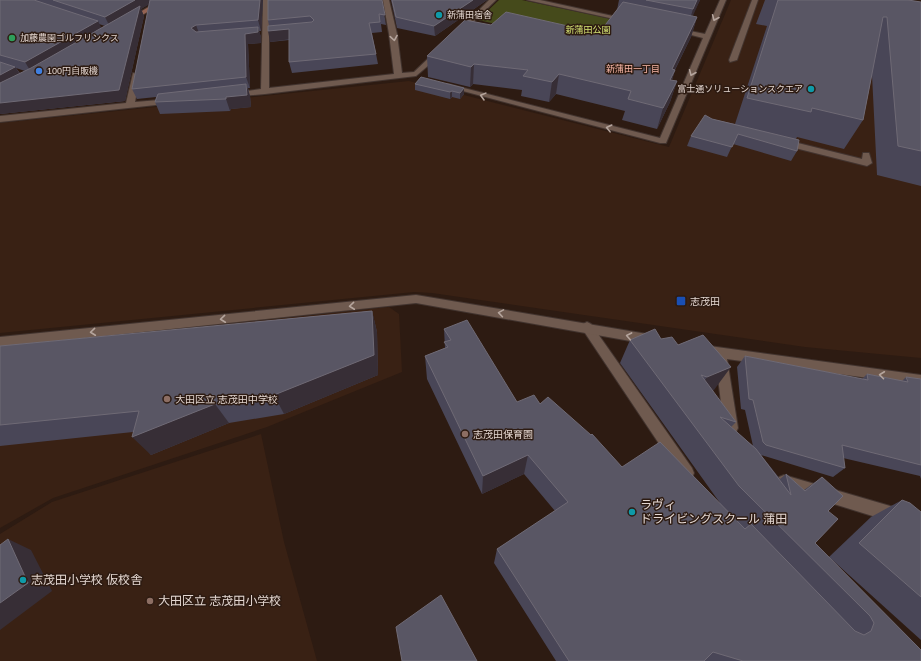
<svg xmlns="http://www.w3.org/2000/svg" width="921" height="661" viewBox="0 0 921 661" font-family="Arial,'Noto Sans JP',sans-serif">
  <rect width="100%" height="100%" fill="#2d1b12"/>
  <g fill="#392114">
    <polygon points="731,0 805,0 921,20 921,358 805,347 432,293 414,292 0,333 0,123 409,81 669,147"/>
    <polygon points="389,307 399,314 402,372 267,427 53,498 0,528 0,347"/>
    <polygon points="261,434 284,542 317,661 0,661 0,534 52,502"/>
  </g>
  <polygon fill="#454a1b" points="499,0 522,0 616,20 596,47 478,20"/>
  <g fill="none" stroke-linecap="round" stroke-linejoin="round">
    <g stroke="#42342f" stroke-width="2">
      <g id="lane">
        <polygon points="752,0 758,0 737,60 730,62 729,60"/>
        <polygon points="782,139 862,159 863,153 869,153 872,163 867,166 779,144 779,140"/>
        <polygon points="587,322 591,324 692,468 694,473 692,478 687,480 682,478 583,330 581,327 583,324"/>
      </g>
    </g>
    <g stroke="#42342f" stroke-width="2">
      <g id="street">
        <polygon points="263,0 269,0 269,88 394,74 389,34 383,0 389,0 397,34 402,73 414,72 436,51 443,53 416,76 265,94 230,97 229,95 233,93 261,89"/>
        <polygon points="489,0 496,0 461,34 457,34 457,32"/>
        <polygon points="527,0 540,0 631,20 628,22"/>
        <polygon points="720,0 726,0 666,143 660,143 444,86 448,84 660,138 703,38 672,30 675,28 705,34"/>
        <polygon points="133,73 140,75 135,102 171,99 175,101 174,103 0,122 0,116 126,103"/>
        <polygon points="416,295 653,335 657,337 659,340 657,343 653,345 416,303 0,347 0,337"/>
        <polygon points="702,345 921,375 921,385 727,359 738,428 736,432 731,434 726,432 724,428 716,361 718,357 698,354 696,350 698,346"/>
        <polygon points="784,475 921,515 921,531 779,487 777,482 779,477"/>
      </g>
    </g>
    <g stroke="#42342f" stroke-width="2">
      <polygon id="secondary" points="160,0 168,0 132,21 127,20"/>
    </g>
    <use href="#lane" fill="#6f5a4f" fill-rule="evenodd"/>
    <use href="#street" fill="#6f5a4f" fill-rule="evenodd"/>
    <use href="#secondary" fill="#946353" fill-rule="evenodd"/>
  </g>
  <g fill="#494657" fill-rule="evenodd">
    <path d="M0,0h263l-2,31h-2l2,6v6l-13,1 2,44h-2l2,8 1,11 -20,2 -1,2 -70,3 -5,-12 1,-5 -19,2 -5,-10 17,-85 -8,5 3,7 -19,85 -125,13zM99,24l6,2 -4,2zM16,68l9,3 -5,2z"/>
    <polygon points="382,0 386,25 381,24 382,32 372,33 376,54 378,64 292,73 289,62 289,40 270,42 269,26 268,20"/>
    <polygon points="391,0 487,0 435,36 397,28"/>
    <polygon points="619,0 700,0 692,16 697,17 691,37 675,70 672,80 677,81 670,102 657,129 622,120 625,111 556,94 549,102 521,96 522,90 473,84 470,87 428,77 427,56 491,25 599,33 617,10"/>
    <polygon points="765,0 908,0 921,2 921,186 877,175 872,75 863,120 844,149 797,137 796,139 797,151 791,161 733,144 727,157 687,146 691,136 712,119 735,124 767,26 756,24"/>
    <polygon points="421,77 464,94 460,99 452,97 450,99 415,90 415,84"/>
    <polygon points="372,311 377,332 378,375 284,414 229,423 151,455 133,432 0,446 0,346"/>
    <polygon points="444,329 517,402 540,404 622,467 720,503 620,363 630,340 661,339 678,345 703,335 714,390 712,391 736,422 731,427 753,446 745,410 741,409 737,367 745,356 862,379 867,374 902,381 906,377 921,379 921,479 920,476 843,458 845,468 833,477 761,455 780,479 786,474 804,490 822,477 828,511 815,543 921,661 556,661 494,563 497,549 555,511 524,474 482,494 427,379 425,356 445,348"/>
    <polygon points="902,500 921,512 921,640 829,557 871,517"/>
  </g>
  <g fill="#372e36">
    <polygon points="135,0 157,0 141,9 144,16 125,101 0,114 0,103 110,27 105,17"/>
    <polygon points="260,0 263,0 261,31 258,20"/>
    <polygon points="473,0 487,0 435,36 434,26"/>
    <polygon points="697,0 700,0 687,29 693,9"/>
    <polygon points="697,17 691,37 665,89 672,69"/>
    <polygon points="98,21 103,31 31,72 25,62"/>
    <polygon points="196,25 200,36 191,28"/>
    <polygon points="258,27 261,37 261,43 248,44 250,88 246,77 245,34"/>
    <polygon points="289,29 291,39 270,42 268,31"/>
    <polygon points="474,64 473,84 470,87 471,67"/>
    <polygon points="15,67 22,77 0,90 0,75"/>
    <polygon points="675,70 669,90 670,80"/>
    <polygon points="559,74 556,94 549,102 552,82"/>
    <polygon points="677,81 670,102 657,129 663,108"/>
    <polygon points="246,84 250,96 251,107 231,109 230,111 226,99 226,97"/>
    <polygon points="464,88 464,94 460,99 460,93"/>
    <polygon points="452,91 452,97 450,99 450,92"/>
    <polygon points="372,311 377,332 378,375 284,414 274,395"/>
    <polygon points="731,367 714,390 692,399 707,377"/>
    <polygon points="215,404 229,423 151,455 132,437"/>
    <polygon points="528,455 524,474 482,494 483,476"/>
    <polygon points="8,539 31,550 52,591 0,630 0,603"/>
  </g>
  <g fill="#595664" stroke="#6f6a75">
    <polygon points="0,0 34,0 98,21 25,62 0,55"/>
    <polygon points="53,0 135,0 105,17"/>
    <polygon points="150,0 260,0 258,20 196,25 191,28 196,32 258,27 258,32 245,34 246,77 132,89"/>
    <polygon points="268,0 382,0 385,15 379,14 380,22 369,23 376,54 289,62 289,29 268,31 268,26 312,22 314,20 310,16 268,20"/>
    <polygon points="392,0 473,0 434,26 396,17"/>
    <polygon points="646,0 697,0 693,9"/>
    <polygon points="778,0 908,0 921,2 921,151 898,146 887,17 883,17 863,120 812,108 811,112 747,98"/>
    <polygon points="623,2 697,17 672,69 675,70 670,80 677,81 663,108 628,99 631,91 559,74 552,82 523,76 528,70 474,64 471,67 427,56 465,20 491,25 506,12 599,33"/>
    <polygon points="140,6 119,90 0,103 0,83 31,68"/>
    <polygon points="0,62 15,67 0,75"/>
    <polygon points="421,77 464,88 460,93 452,91 450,92 415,84"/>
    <polygon points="246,84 247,95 226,97 226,99 155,102 158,94"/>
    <polygon points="705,115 712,119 799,140 797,151 738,134 732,147 691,136"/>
    <polygon points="372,311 374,355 274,395 215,404 132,437 139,411 0,425 0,346"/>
    <polygon points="467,320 517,402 534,395 540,404 548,397 591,435 592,434 622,467 660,442 745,529 751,524 855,631 864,635 871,631 874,623 870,616 739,486 630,340 655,329 661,339 672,337 678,345 703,335 731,367 707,377 701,375 736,422 720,417 756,449 791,495 786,474 805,491 822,477 843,496 828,511 838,519 815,543 921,650 921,661 743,661 713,652 704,661 569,661 497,549 568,502 528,455 483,476 425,356 448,347 444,342 451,340 444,329"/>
    <polygon points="745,356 868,380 867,374 908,382 906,377 921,379 921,465 842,445 845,468 766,445 763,442 753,400 749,399"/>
    <polygon points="902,500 910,503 921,512 921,597 859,543"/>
    <polygon points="8,539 28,583 0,603 0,545"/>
    <polygon points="441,595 477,661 402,661 396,627"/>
  </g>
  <defs><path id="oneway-chevron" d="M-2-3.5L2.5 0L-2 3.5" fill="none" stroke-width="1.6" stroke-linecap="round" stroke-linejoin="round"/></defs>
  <g stroke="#b5a59d">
    <use href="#oneway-chevron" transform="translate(715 18) rotate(113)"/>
    <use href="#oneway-chevron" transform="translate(394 38) rotate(81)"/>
    <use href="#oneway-chevron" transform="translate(692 73) rotate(113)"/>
    <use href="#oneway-chevron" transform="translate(483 96) rotate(-165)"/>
    <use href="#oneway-chevron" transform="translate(609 128) rotate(-166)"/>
    <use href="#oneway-chevron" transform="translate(352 306) rotate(174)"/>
    <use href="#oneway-chevron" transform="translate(501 313) rotate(-171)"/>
    <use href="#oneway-chevron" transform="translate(223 319) rotate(174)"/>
    <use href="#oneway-chevron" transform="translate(93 332) rotate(174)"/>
    <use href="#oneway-chevron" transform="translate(629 336) rotate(-169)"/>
    <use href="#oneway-chevron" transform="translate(882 375) rotate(-173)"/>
  </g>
  <g fill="#0f9aa8" stroke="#2d1b12" stroke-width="1.5">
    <circle cx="439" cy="15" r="4"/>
    <circle cx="811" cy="89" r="4"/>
    <circle cx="632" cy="512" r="4"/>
    <circle cx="23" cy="580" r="4"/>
  </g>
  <circle fill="#2e9e5b" stroke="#2d1b12" stroke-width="1.5" cx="12" cy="38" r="4"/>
  <circle fill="#3f7fe0" stroke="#2d1b12" stroke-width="1.5" cx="39" cy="71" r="4"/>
  <rect fill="#1a4fb4" stroke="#2d1b12" stroke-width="1.5" x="676" y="296" width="10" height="10" rx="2"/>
  <g fill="#8d6e63" stroke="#2d1b12" stroke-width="1.5">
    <circle cx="167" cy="399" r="4"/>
    <circle cx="465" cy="434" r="4"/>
    <circle cx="150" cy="601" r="4"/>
  </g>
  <g text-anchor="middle" stroke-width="3" stroke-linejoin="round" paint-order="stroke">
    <g font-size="9" fill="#e4d7d1" stroke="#2d1b12" text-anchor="start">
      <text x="447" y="18">新蒲田宿舎</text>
      <text x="20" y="41">加藤農園ゴルフリンクス</text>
      <text x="47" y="74">100円自販機</text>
      <text x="803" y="92" text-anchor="end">富士通ソリューションスクエア</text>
    </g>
    <g font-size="9" fill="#d6e574" stroke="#2d1b12">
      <text x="588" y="33">新蒲田公園</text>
    </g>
    <g font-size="9" fill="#fbb9a9" stroke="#2d1b12">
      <text x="633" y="72">新蒲田一丁目</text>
    </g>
    <g font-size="10" fill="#e4d7d1" stroke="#2d1b12" text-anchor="start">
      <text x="690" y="305">志茂田</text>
      <text x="175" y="403">大田区立 志茂田中学校</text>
      <text x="473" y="438">志茂田保育園</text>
    </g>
    <g font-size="12" fill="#e4d7d1" stroke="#2d1b12" text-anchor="start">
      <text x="640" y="509">ラヴィ<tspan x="640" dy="14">ドライビングスクール 蒲田</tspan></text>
      <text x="31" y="584">志茂田小学校 仮校舎</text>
      <text x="158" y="605">大田区立 志茂田小学校</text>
    </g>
  </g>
</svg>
